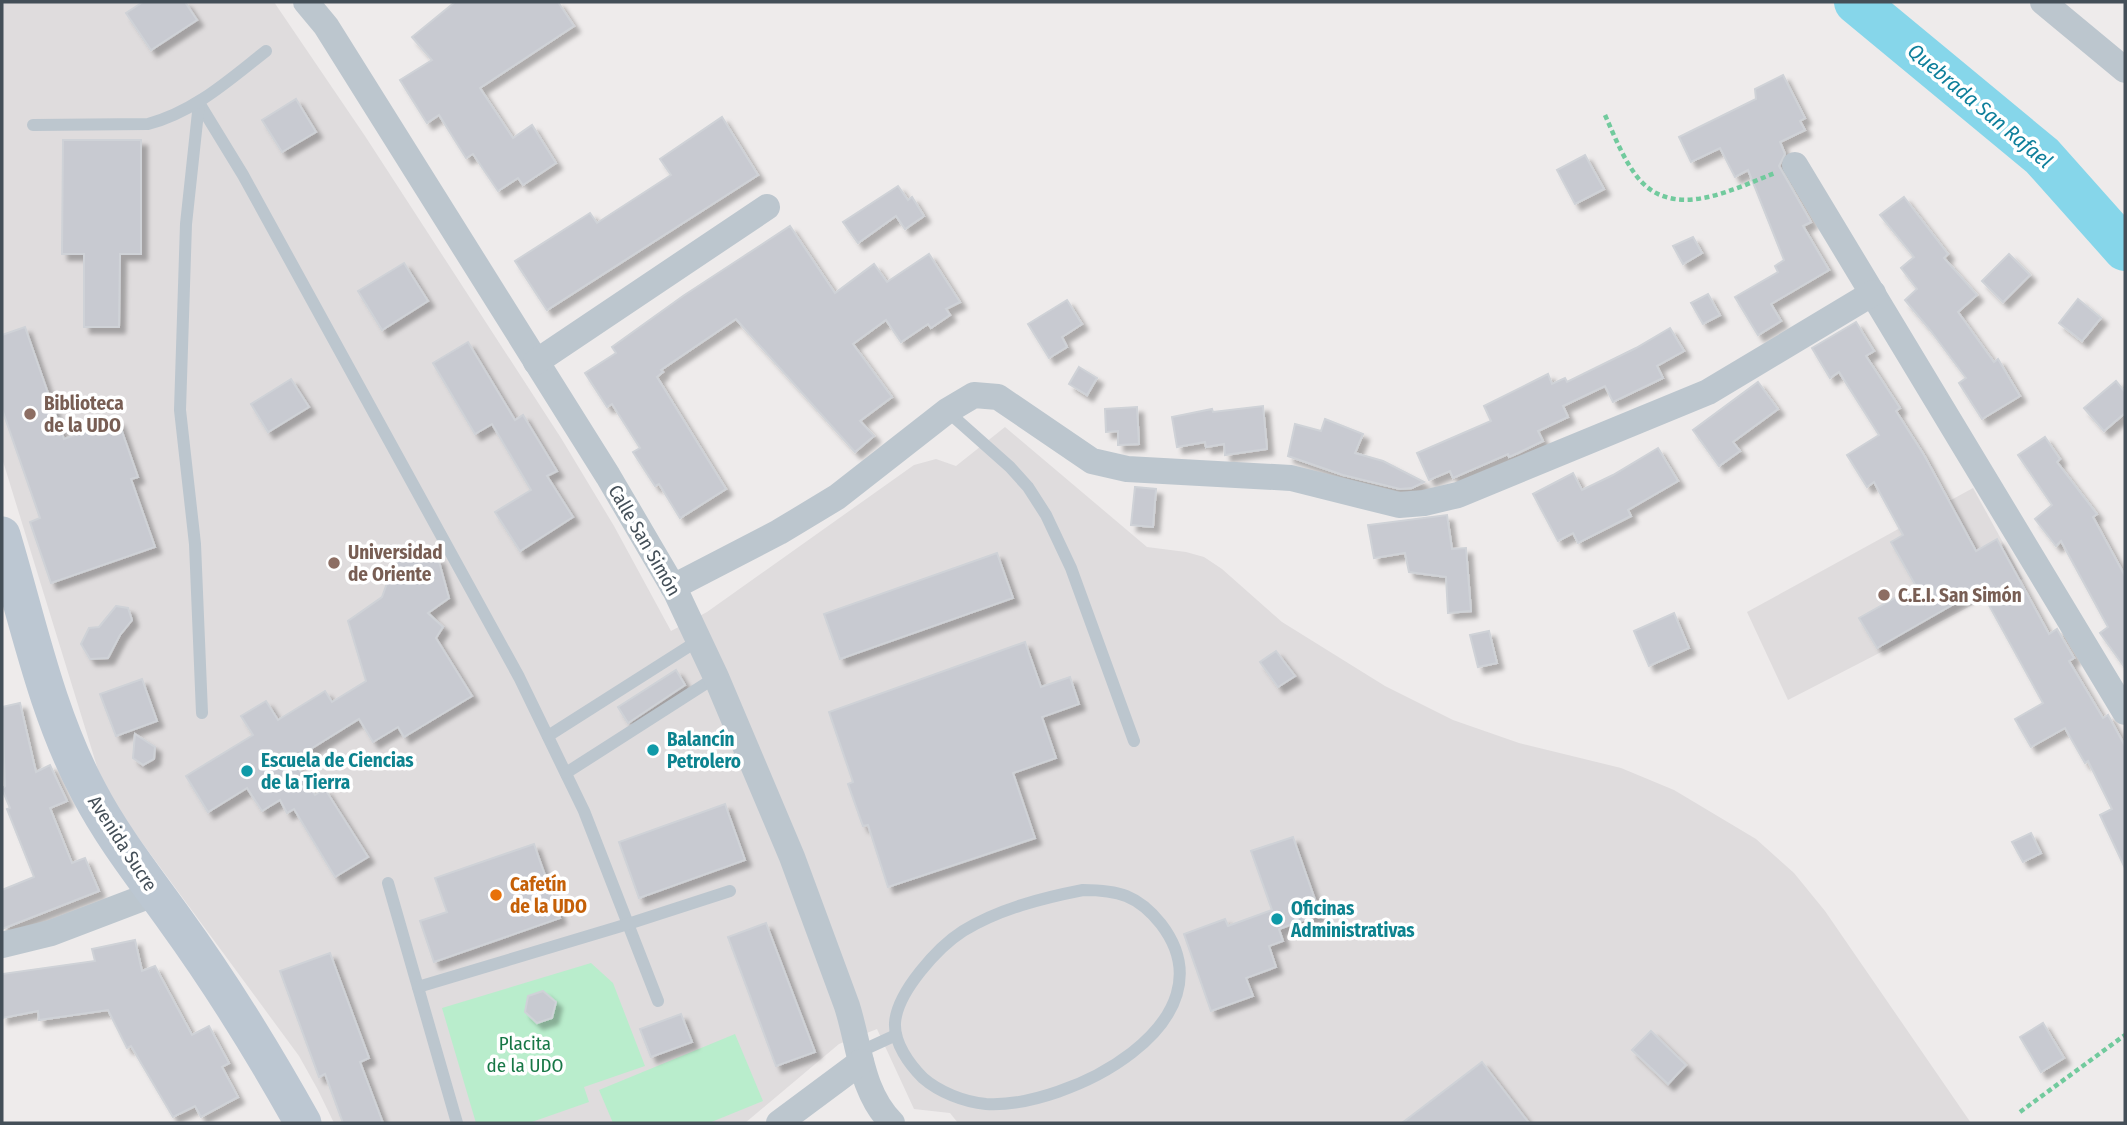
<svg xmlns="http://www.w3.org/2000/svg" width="2127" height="1125" viewBox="0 0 2127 1125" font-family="'Fira Sans Condensed',sans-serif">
  <defs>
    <filter id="shadow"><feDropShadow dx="6" dy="6" stdDeviation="2" flood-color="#0004"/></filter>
  </defs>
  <rect width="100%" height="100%" fill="#eeebeb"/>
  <g fill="#dfdcdd">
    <polygon points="2,2 274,2 365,136 561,438 614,526 671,631 707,612 914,465 936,459 956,466 1005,427 1147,547 1186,552 1204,557 1222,569 1282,622 1385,686 1453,720 1519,743 1621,768 1674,790 1756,839 1794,873 1825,911 1971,1123 958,1123 950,1113 914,1109 877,1029 839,1044 745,1123 334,1123 318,1090 299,1056 115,806 99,773 2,458"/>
    <polygon points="1973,488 2023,579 1788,700 1747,612"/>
  </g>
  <g fill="#b9edcc">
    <polygon points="591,963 613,983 645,1066 584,1087 589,1102 529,1123 476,1123 442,1008"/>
    <polygon points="735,1034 763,1101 709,1123 613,1123 599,1090"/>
  </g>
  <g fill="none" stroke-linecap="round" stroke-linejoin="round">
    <polyline stroke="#86d6ea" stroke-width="44" points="1856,2 2042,156 2125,249"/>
  </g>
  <g fill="#c8cad1" stroke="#cfd2d7" stroke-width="2" filter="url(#shadow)">
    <polygon points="143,2 185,2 197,20 151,50 126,13"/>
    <polygon points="455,2 558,2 574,26 480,88 513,138 532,125 556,163 523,185 518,178 498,191 473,154 466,158 439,115 427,123 400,80 432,60 412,37"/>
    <polygon points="1783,75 1805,118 1800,121 1805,130 1780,142 1785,154 1779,166 1811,222 1803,226 1829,270 1771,304 1781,321 1758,335 1735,297 1778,272 1775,266 1784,260 1748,170 1735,177 1720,148 1691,162 1679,137 1756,99 1755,89"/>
    <polygon points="296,99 316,132 282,152 262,120"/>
    <polygon points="722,117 758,175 547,310 515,261 590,213 597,223 671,175 660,159"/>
    <polygon points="63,140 141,140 141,254 120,254 119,327 84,327 84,254 62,254"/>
    <polygon points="1585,155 1604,189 1575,204 1557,170"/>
    <polygon points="898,186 908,200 912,197 924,216 905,229 896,216 858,243 843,222"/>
    <polygon points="1904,197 1948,254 1944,258 1977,295 1958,312 1994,362 1998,359 2020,396 1982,419 1959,383 1966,378 1931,331 1905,300 1917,289 1901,268 1914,257 1880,215"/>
    <polygon points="790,226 835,293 874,264 887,282 929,254 960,302 946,309 950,315 931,328 928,324 901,342 886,320 853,344 892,397 860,421 874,436 855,452 736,319 661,370 663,372 657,377 726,489 680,518 659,484 655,486 633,452 640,448 612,404 607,407 585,373 616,353 612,347 683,296"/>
    <polygon points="1693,237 1702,253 1683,264 1673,246"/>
    <polygon points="2009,254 2030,275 2003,302 1982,281"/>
    <polygon points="404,263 428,301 382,330 358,291"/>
    <polygon points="1708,294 1720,315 1703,324 1691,303"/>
    <polygon points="2078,299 2101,318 2082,341 2059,323"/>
    <polygon points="1067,300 1082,324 1062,337 1067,347 1049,358 1028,324"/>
    <polygon points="1856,322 1874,351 1866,356 1900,408 1896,411 1924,455 1976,551 1997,539 2049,634 2057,629 2074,658 2069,661 2103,718 2108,715 2125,746 2125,868 2100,815 2112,809 2088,761 2085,763 2065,728 2031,747 2015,719 2043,703 1980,589 1877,648 1859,618 1916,586 1891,542 1903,535 1874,482 1867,487 1847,455 1879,435 1839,372 1830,378 1812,348"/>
    <polygon points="25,327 64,439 118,420 138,477 131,479 155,547 51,583 30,522 40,518 2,409 2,335"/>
    <polygon points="1670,328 1684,351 1657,366 1663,378 1613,402 1605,386 1563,406 1568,417 1538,431 1543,441 1518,453 1509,457 1508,454 1453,478 1450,471 1429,480 1417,453 1491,421 1484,406 1548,374 1552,384 1565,378 1567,382 1636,348"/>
    <polygon points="468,342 515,420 523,415 557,471 547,476 573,517 520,551 495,512 531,490 492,424 475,434 433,363"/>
    <polygon points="1079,367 1097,378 1087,395 1069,384"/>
    <polygon points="291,379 309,407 268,432 251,404"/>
    <polygon points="2116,381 2125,392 2125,413 2104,431 2084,408"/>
    <polygon points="1758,382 1778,409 1733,442 1740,451 1719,466 1693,430"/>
    <polygon points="1263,406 1267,449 1225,455 1224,444 1206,447 1205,442 1177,447 1172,417 1212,409 1213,412"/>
    <polygon points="1137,407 1139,444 1118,445 1118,431 1106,432 1105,409"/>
    <polygon points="1325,419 1363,434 1355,453 1383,461 1424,482 1412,488 1400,489 1343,475 1288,456 1295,424 1321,431"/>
    <polygon points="2045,437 2060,459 2057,462 2097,514 2093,517 2125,576 2125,668 2100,633 2108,627 2061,541 2056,546 2035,519 2052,505 2018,455"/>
    <polygon points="1658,448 1678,481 1628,510 1631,516 1578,543 1573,533 1558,541 1533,494 1573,473 1582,490 1613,475"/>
    <polygon points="1135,487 1156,489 1153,527 1131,525"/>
    <polygon points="1447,515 1452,549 1466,548 1471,611 1448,613 1446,577 1409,572 1405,553 1374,558 1368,525"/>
    <polygon points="997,553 1013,598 840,659 824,614"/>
    <polygon points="396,558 438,558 449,598 428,613 443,627 436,638 472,696 404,737 398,727 373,742 359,719 293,760 315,795 325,789 368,857 335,877 294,809 287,813 280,800 262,811 247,788 208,812 186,776 253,735 241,716 266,701 278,720 325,691 332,702 366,681 348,621 382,597"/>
    <polygon points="116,606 128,608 132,620 120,635 108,658 90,659 81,644 89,628 99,627"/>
    <polygon points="1674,613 1689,648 1649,666 1634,631"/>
    <polygon points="1489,631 1497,663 1478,667 1470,635"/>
    <polygon points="1025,642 1041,687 1070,677 1079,704 1042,717 1056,758 1013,773 1035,838 888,887 868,825 863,826 848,784 853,782 829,712"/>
    <polygon points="1276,651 1295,676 1278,687 1260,662"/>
    <polygon points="676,670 685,685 628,723 618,707"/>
    <polygon points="142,679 157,721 116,736 100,694"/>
    <polygon points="20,703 36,772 50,765 67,801 50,808 72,863 85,858 99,891 2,929 2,890 34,877 7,809 10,808 2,789 5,786 2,707"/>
    <polygon points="135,734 155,747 154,759 143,765 133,758"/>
    <polygon points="725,804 745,860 639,898 619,842"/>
    <polygon points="2031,833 2041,853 2023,862 2012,842"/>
    <polygon points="1293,837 1320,914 1279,929 1283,941 1269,946 1276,967 1246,978 1253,996 1211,1011 1184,934 1225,919 1228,926 1272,910 1251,851"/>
    <polygon points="534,844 560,918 434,962 420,921 447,912 435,878"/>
    <polygon points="766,923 815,1052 776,1066 728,937"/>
    <polygon points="135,940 142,971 155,966 192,1035 209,1026 229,1063 222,1067 238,1097 201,1117 195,1106 173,1117 131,1046 127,1048 108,1010 39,1020 38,1011 2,1018 2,974 95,961 92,949"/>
    <polygon points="330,953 369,1058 360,1062 383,1123 343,1123 325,1074 319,1077 280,971"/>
    <polygon points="543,991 556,1002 552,1018 537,1023 525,1012 528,996"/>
    <polygon points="681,1014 692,1042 651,1057 640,1029"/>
    <polygon points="2043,1023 2064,1058 2041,1072 2020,1037"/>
    <polygon points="1651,1031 1686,1065 1668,1084 1632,1050"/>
    <polygon points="1482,1062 1529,1123 1402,1123"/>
  </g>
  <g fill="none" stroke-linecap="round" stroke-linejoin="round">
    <g stroke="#71ca9d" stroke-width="4.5" stroke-dasharray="5 3.5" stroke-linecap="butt">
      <path d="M1605,115c9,20 17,41 30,59 35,49 96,16 140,-1"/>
      <polyline points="2020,1112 2125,1035"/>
    </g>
    <g stroke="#bcc6ce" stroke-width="12">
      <polyline points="199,103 243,175 519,677 584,811 658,1001"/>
      <polyline points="199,103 186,224 180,410 195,544 202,713"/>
      <path d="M33,125l115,-1c46,-12 81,-44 118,-73"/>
      <polyline points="947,411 1010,467 1028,487 1046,515 1071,568 1134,741"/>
      <polyline points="548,736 699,640"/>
      <polyline points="566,773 716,677"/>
      <polyline points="388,883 457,1123"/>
      <path d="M1083,890c35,0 55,5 78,34 75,98 -94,185 -175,180 -22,-2 -47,-12 -63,-26 -14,-14 -29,-35 -28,-55 2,-31 43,-76 68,-92 36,-22 79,-33 120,-41z"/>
      <polyline points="418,987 628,924 730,891"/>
      <polyline points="859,1052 896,1035"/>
    </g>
    <g stroke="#bcc6ce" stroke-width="26">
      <path d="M306,2l20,24 282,450 68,116 40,85 76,180 55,149c13,41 14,86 45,117"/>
      <polyline points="2043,2 2125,70"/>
      <polyline points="1795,165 2125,712"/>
      <polyline points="536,362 767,207"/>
      <polyline points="673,587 779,532 837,497 947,411 974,395 998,397 1092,461 1127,469 1291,478 1399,505 1424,503 1458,495 1708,392 1873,293"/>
      <polyline points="2,945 51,933 156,893"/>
      <polyline points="779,1123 861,1062"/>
    </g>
    <path stroke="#bcc7d2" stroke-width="37" d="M2,535c26,86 44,177 87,257 24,46 56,86 86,128 47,65 89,133 128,203"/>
  </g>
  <g fill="#8d6e63" stroke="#fff" stroke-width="2.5">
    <circle cx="30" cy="414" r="7"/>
    <circle cx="334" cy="563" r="7"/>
    <circle cx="1884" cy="595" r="7"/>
  </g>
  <g fill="#0f9aa8" stroke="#fff" stroke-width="2.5">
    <circle cx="653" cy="750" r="7"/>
    <circle cx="247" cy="771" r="7"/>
    <circle cx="1277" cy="919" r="7"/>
  </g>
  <circle fill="#e8710a" stroke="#fff" stroke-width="2.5" cx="496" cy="895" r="7"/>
  <g text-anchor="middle" stroke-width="7" stroke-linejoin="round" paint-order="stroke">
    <g font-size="19" font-weight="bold" fill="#785e54" stroke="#fff" text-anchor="start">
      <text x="44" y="410">Biblioteca<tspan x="44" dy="22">de la UDO</tspan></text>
      <text x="348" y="559">Universidad<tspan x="348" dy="22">de Oriente</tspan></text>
      <text x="1898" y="602">C.E.I. San Simón</text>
    </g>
    <g font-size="19" fill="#444f58" stroke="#fff">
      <text transform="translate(645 540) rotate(60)" y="7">Calle San Simón</text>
      <text transform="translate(123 843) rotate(57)" y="7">Avenida Sucre</text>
    </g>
    <g font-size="19" font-weight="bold" fill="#0d838f" stroke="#fff" text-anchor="start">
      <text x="667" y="746">Balancín<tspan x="667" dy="22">Petrolero</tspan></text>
      <text x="261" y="767">Escuela de Ciencias<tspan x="261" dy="22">de la Tierra</tspan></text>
      <text x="1291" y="915">Oficinas<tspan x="1291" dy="22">Administrativas</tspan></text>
    </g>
    <g font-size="19" font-weight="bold" fill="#c56008" stroke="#fff" text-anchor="start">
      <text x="510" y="891">Cafetín<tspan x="510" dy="22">de la UDO</tspan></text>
    </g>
    <g font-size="19" fill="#177746" stroke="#fff">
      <text x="525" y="1050">Placita<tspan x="525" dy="22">de la UDO</tspan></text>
    </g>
    <g font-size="21" font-style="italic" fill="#0e7f9b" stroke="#fff">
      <text transform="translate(1980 106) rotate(40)" y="7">Quebrada San Rafael</text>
    </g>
  </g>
  <rect width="2127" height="1125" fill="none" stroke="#444f58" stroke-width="7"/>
</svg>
